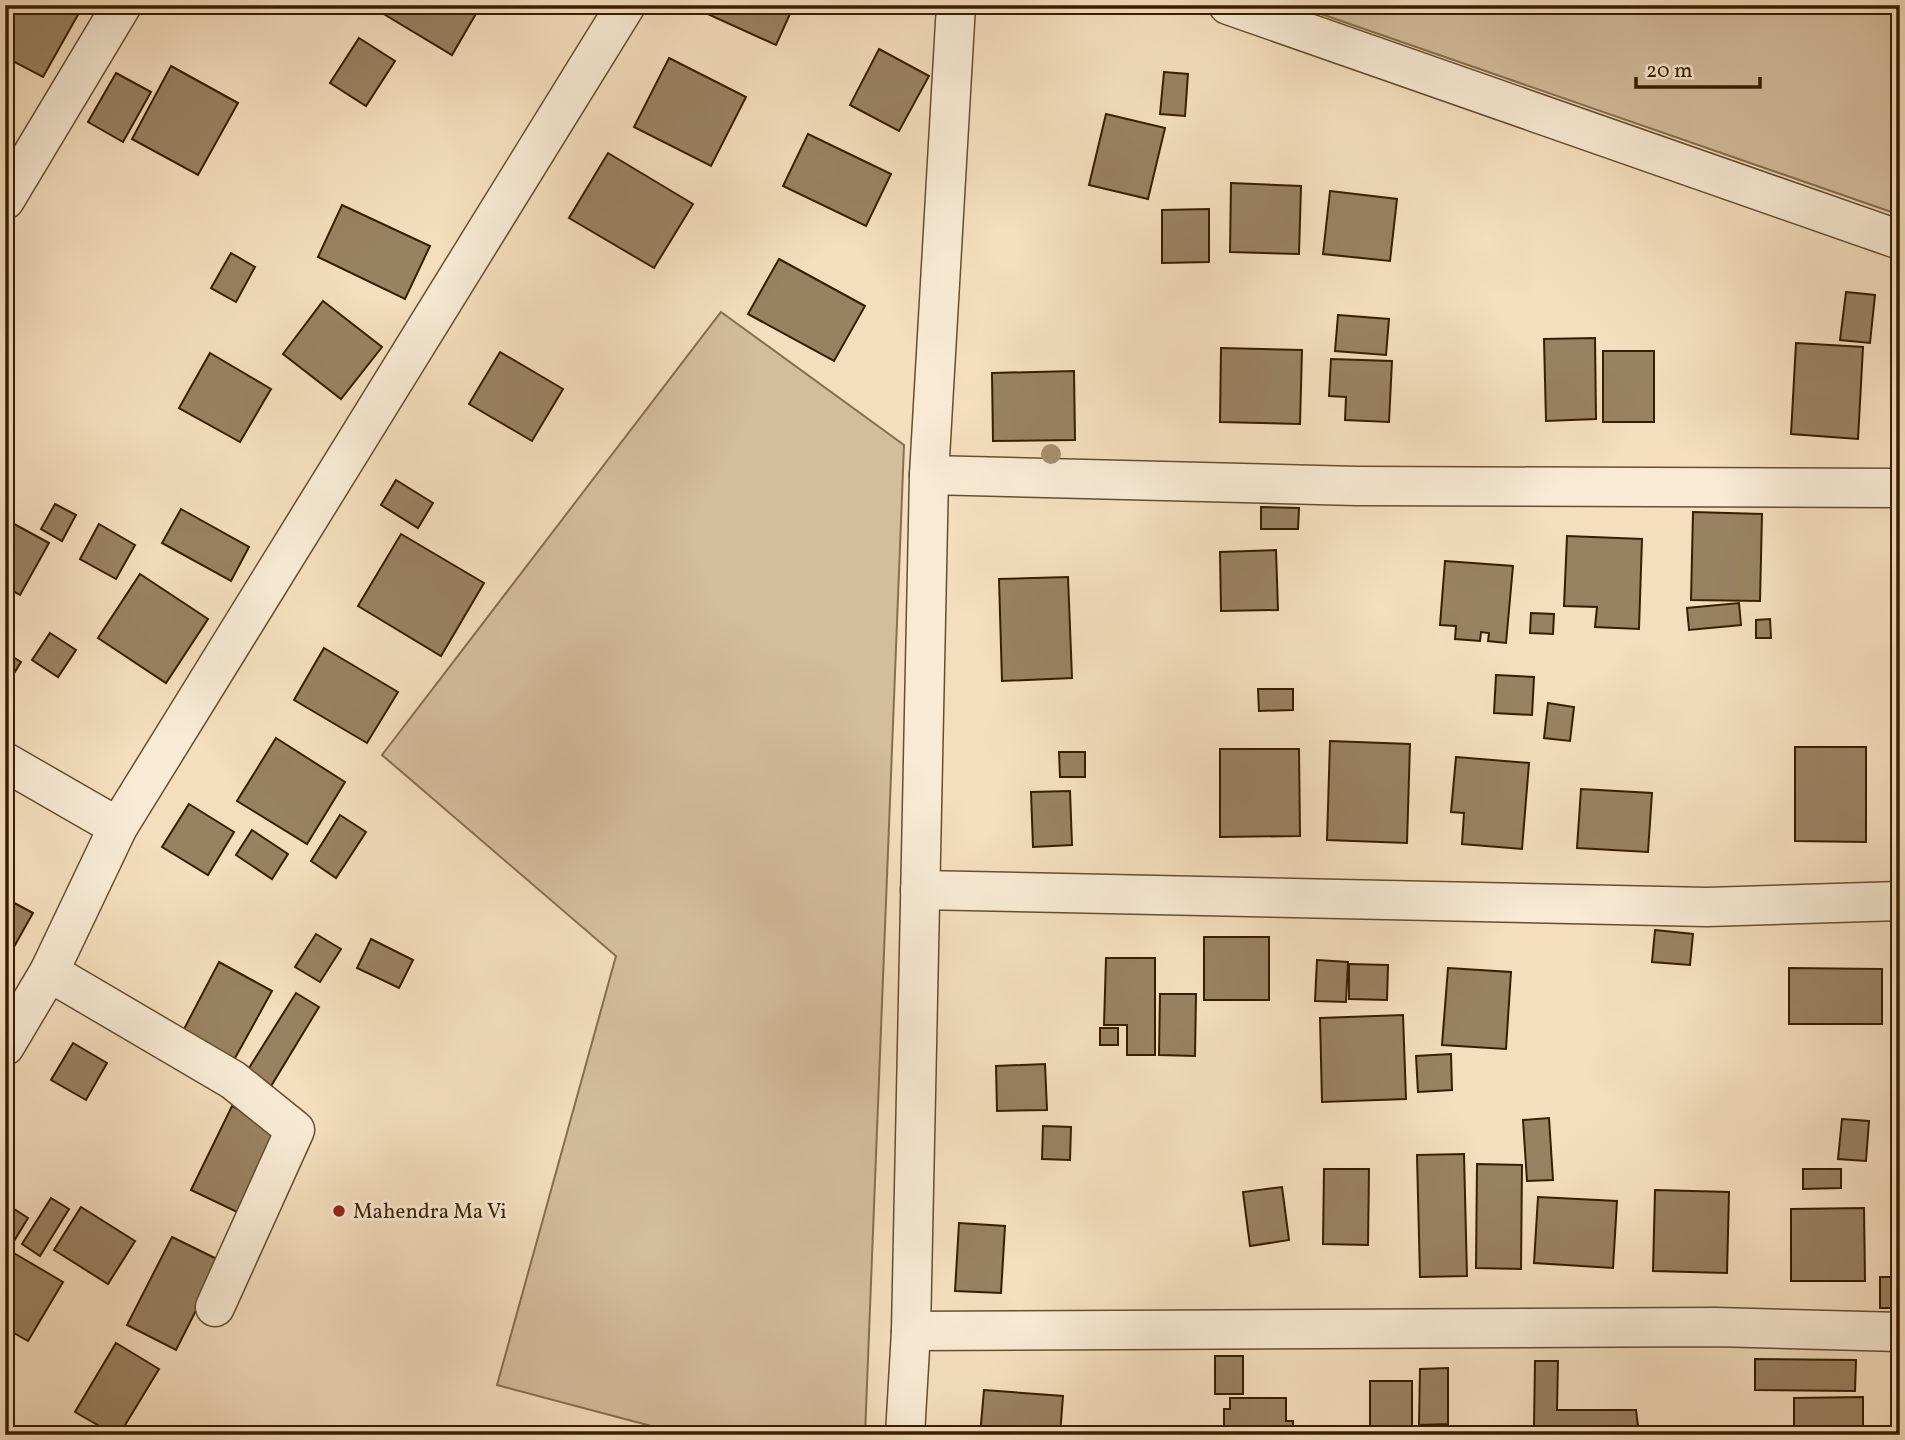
<svg xmlns="http://www.w3.org/2000/svg" width="1905" height="1440" viewBox="0 0 1905 1440" font-family="Vollkorn,serif">
  <rect width="100%" height="100%" fill="#f4debd"/>
  <filter id="stains"><feTurbulence type="fractalNoise" baseFrequency=".00286" numOctaves="4"/><feColorMatrix values="0 0 0 0 .2 0 0 0 0 .09 0 0 0 0 .02 0 0 0 .5 -.17"/></filter>
  <radialGradient id="worn" r=".72"><stop offset=".6" stop-color="#630" stop-opacity="0"/><stop offset="1" stop-color="#630" stop-opacity=".3"/></radialGradient>
  <g fill="#d4bd9d" stroke="#866e4e" stroke-width="2">
    <polygon points="1295,5 1900,5 1900,215"/>
    <polygon points="721,312 904,445 865,1435 685,1435 497,1385 616,956 382,755"/>
  </g>
  <g fill="#998262" stroke="#371e00" stroke-width="2">
    <polygon points="5,5 70,5 80,11 43,77 5,57"/>
    <polygon points="387,5 481,5 452,55 382,13"/>
    <polygon points="703,5 794,5 776,45 701,11"/>
    <polygon points="359,38 395,61 366,106 330,83"/>
    <polygon points="879,49 929,76 899,131 850,105"/>
    <polygon points="669,58 746,97 711,166 634,127"/>
    <polygon points="171,66 238,103 198,175 132,139"/>
    <polygon points="1164,72 1188,74 1185,116 1160,114"/>
    <polygon points="116,73 151,92 123,142 88,122"/>
    <polygon points="1106,114 1165,128 1148,199 1089,185"/>
    <polygon points="808,134 891,174 866,226 783,186"/>
    <polygon points="608,153 693,204 654,268 569,218"/>
    <polygon points="1231,183 1301,186 1299,254 1230,252"/>
    <polygon points="1330,191 1397,199 1390,261 1323,254"/>
    <polygon points="342,205 430,246 405,299 318,257"/>
    <polygon points="1209,209 1209,262 1162,263 1162,210"/>
    <polygon points="231,253 255,267 236,302 211,288"/>
    <polygon points="779,259 865,306 834,361 748,314"/>
    <polygon points="1846,292 1875,295 1870,343 1840,340"/>
    <polygon points="323,301 382,347 341,399 283,354"/>
    <polygon points="1338,315 1389,319 1386,355 1335,351"/>
    <polygon points="1595,338 1596,419 1546,421 1544,339"/>
    <polygon points="1796,343 1863,347 1858,439 1791,434"/>
    <polygon points="1221,348 1302,350 1300,424 1220,422"/>
    <rect x="1603" y="351" width="51" height="71"/>
    <polygon points="500,352 563,389 532,441 469,404"/>
    <polygon points="210,353 271,389 240,442 179,408"/>
    <polygon points="1331,359 1392,361 1389,422 1345,420 1346,397 1329,396"/>
    <polygon points="1898,368 1900,368 1900,431 1892,431"/>
    <polygon points="1074,371 1075,440 993,441 992,373"/>
    <polygon points="396,480 433,503 418,528 381,505"/>
    <polygon points="55,504 76,515 62,541 41,529"/>
    <polygon points="1261,507 1299,508 1298,529 1261,529"/>
    <polygon points="181,509 249,547 231,581 162,543"/>
    <polygon points="1693,512 1762,514 1760,601 1691,600"/>
    <polygon points="5,519 49,543 20,595 5,587"/>
    <polygon points="99,524 135,545 116,579 80,559"/>
    <polygon points="401,534 484,583 441,656 358,606"/>
    <polygon points="1567,536 1642,539 1639,629 1595,627 1597,607 1564,606"/>
    <polygon points="1276,550 1278,610 1221,611 1220,552"/>
    <polygon points="1445,561 1513,566 1506,643 1488,641 1489,633 1481,632 1480,641 1455,639 1456,626 1440,625"/>
    <polygon points="140,574 208,619 166,683 98,638"/>
    <polygon points="1068,577 1072,678 1002,681 999,579"/>
    <polygon points="1739,603 1741,625 1689,630 1687,608"/>
    <polygon points="1531,613 1554,614 1553,634 1530,633"/>
    <polygon points="1770,619 1771,638 1756,638 1756,620"/>
    <polygon points="50,633 76,650 58,677 32,660"/>
    <polygon points="324,648 398,692 367,743 294,700"/>
    <polygon points="5,652 21,662 5,688"/>
    <polygon points="1496,675 1534,677 1532,715 1494,713"/>
    <polygon points="1258,689 1293,689 1293,710 1259,711"/>
    <polygon points="1548,703 1574,707 1570,741 1544,738"/>
    <polygon points="276,738 345,782 307,844 237,801"/>
    <polygon points="1330,741 1410,744 1407,843 1327,840"/>
    <polygon points="1795,747 1866,747 1866,842 1795,841"/>
    <polygon points="1220,749 1299,749 1300,836 1220,837"/>
    <polygon points="1059,752 1085,752 1085,777 1060,777"/>
    <polygon points="1456,757 1529,763 1522,849 1462,844 1464,813 1451,812"/>
    <polygon points="1581,789 1652,793 1648,852 1577,848"/>
    <polygon points="1070,791 1072,845 1033,847 1031,792"/>
    <polygon points="189,804 234,832 208,875 162,847"/>
    <polygon points="340,815 366,832 336,878 311,861"/>
    <polygon points="252,830 288,854 272,879 236,855"/>
    <polygon points="5,898 33,913 5,963"/>
    <polygon points="1655,930 1693,934 1690,965 1652,962"/>
    <polygon points="316,934 341,949 320,982 295,967"/>
    <rect x="1204" y="937" width="65" height="63"/>
    <polygon points="371,939 413,960 399,988 357,968"/>
    <rect x="1895" y="944" width="5" height="85"/>
    <polygon points="1106,958 1155,958 1155,1055 1127,1055 1127,1025 1104,1025"/>
    <polygon points="1317,960 1348,962 1346,1002 1315,1001"/>
    <polygon points="219,962 272,991 234,1060 183,1031"/>
    <polygon points="1349,964 1388,965 1387,1000 1349,999"/>
    <polygon points="1448,968 1511,972 1506,1049 1442,1045"/>
    <polygon points="1789,968 1882,969 1882,1024 1789,1024"/>
    <polygon points="296,993 319,1007 268,1091 244,1076"/>
    <polygon points="1160,994 1196,994 1195,1056 1159,1055"/>
    <polygon points="1403,1015 1406,1099 1322,1102 1320,1018"/>
    <rect x="1100" y="1028" width="18" height="17"/>
    <polygon points="73,1043 107,1063 86,1100 51,1080"/>
    <polygon points="1451,1054 1452,1090 1418,1092 1416,1056"/>
    <polygon points="1045,1064 1047,1110 997,1111 996,1066"/>
    <polygon points="232,1106 278,1129 237,1212 191,1190"/>
    <polygon points="1549,1118 1553,1180 1527,1181 1523,1120"/>
    <polygon points="1842,1119 1869,1121 1866,1161 1838,1159"/>
    <polygon points="1043,1126 1071,1127 1070,1160 1042,1159"/>
    <polygon points="1464,1154 1467,1276 1420,1277 1417,1155"/>
    <polygon points="1477,1164 1522,1165 1521,1269 1476,1268"/>
    <polygon points="1324,1169 1369,1169 1368,1245 1323,1244"/>
    <polygon points="1803,1169 1841,1169 1841,1188 1803,1189"/>
    <polygon points="1282,1187 1289,1240 1250,1246 1243,1192"/>
    <polygon points="1655,1190 1729,1192 1727,1273 1653,1271"/>
    <polygon points="1538,1197 1617,1201 1613,1268 1534,1263"/>
    <polygon points="51,1198 69,1209 40,1256 22,1244"/>
    <polygon points="5,1203 28,1218 14,1241 5,1235"/>
    <polygon points="81,1207 135,1241 108,1284 54,1250"/>
    <polygon points="1864,1208 1865,1281 1791,1281 1791,1209"/>
    <polygon points="959,1223 1005,1226 1001,1293 955,1291"/>
    <polygon points="172,1237 221,1261 176,1350 127,1325"/>
    <polygon points="12,1252 63,1282 28,1341 12,1332 5,1343 5,1262"/>
    <rect x="1880" y="1277" width="20" height="31"/>
    <polygon points="116,1343 159,1369 119,1435 115,1435 75,1412"/>
    <rect x="1215" y="1356" width="28" height="38"/>
    <polygon points="1755,1359 1856,1360 1855,1391 1755,1390"/>
    <polygon points="1535,1361 1558,1361 1557,1410 1636,1410 1638,1426 1534,1426"/>
    <polygon points="1448,1368 1448,1424 1419,1425 1420,1369"/>
    <rect x="1370" y="1381" width="42" height="54"/>
    <polygon points="984,1390 1063,1396 1060,1435 980,1435"/>
    <polygon points="1863,1397 1863,1435 1794,1435 1794,1398"/>
    <polygon points="1230,1398 1286,1398 1286,1421 1293,1421 1293,1435 1224,1435 1224,1409 1230,1409"/>
    <polygon points="1568,1427 1641,1428 1641,1435 1568,1435"/>
  </g>
  <g fill="none" stroke-linecap="round" stroke-linejoin="round">
    <g stroke="#664e2f" stroke-width="41">
      <g id="minor">
        <polyline points="1228,5 1900,240"/>
        <polyline points="5,200 122,5"/>
        <polyline points="929,475 1357,486 1900,488"/>
        <polyline points="5,762 118,827"/>
        <polyline points="920,890 1707,907 1900,901"/>
        <polyline points="49,972 233,1080 295,1130 215,1307"/>
        <polyline points="5,1046 49,972 118,827 626,5"/>
        <polyline points="911,1331 1716,1327 1900,1332"/>
        <polyline points="905,1435 911,1331 929,475 956,5"/>
      </g>
    </g>
    <use href="#minor" stroke="#f8ead4" stroke-width="38"/>
  </g>
  <circle fill="#a68f6f" cx="1051" cy="454" r="10"/>
  <circle fill="#8f2418" stroke="#f8ead4" stroke-width="2.5" cx="339" cy="1211" r="7"/>
  <g text-anchor="middle" stroke-width="6" stroke-linejoin="round" paint-order="stroke">
    <g font-size="21" fill="#371e00" stroke="#f8ead4" text-anchor="start">
      <text x="353" y="1218">Mahendra Ma Vi</text>
    </g>
  </g>
  <rect width="1905" height="1440" fill="none" stroke="#f4debd" stroke-width="28"/>
  <rect x="7" y="7" width="1891" height="1426" fill="none" stroke="#371e00" stroke-width="3.5"/>
  <rect x="14" y="14" width="1877" height="1412" fill="none" stroke="#371e00" stroke-width="2"/>
  <path d="M1636 77v10h124v-10" fill="none" stroke="#371e00" stroke-width="3.5"/>
  <text x="1646" y="77" font-size="21" fill="#371e00" stroke="#f8ead4" stroke-width="5" paint-order="stroke">20 m</text>
  <rect width="100%" height="100%" filter="url(#stains)"/>
  <rect width="100%" height="100%" fill="url(#worn)"/>
</svg>
